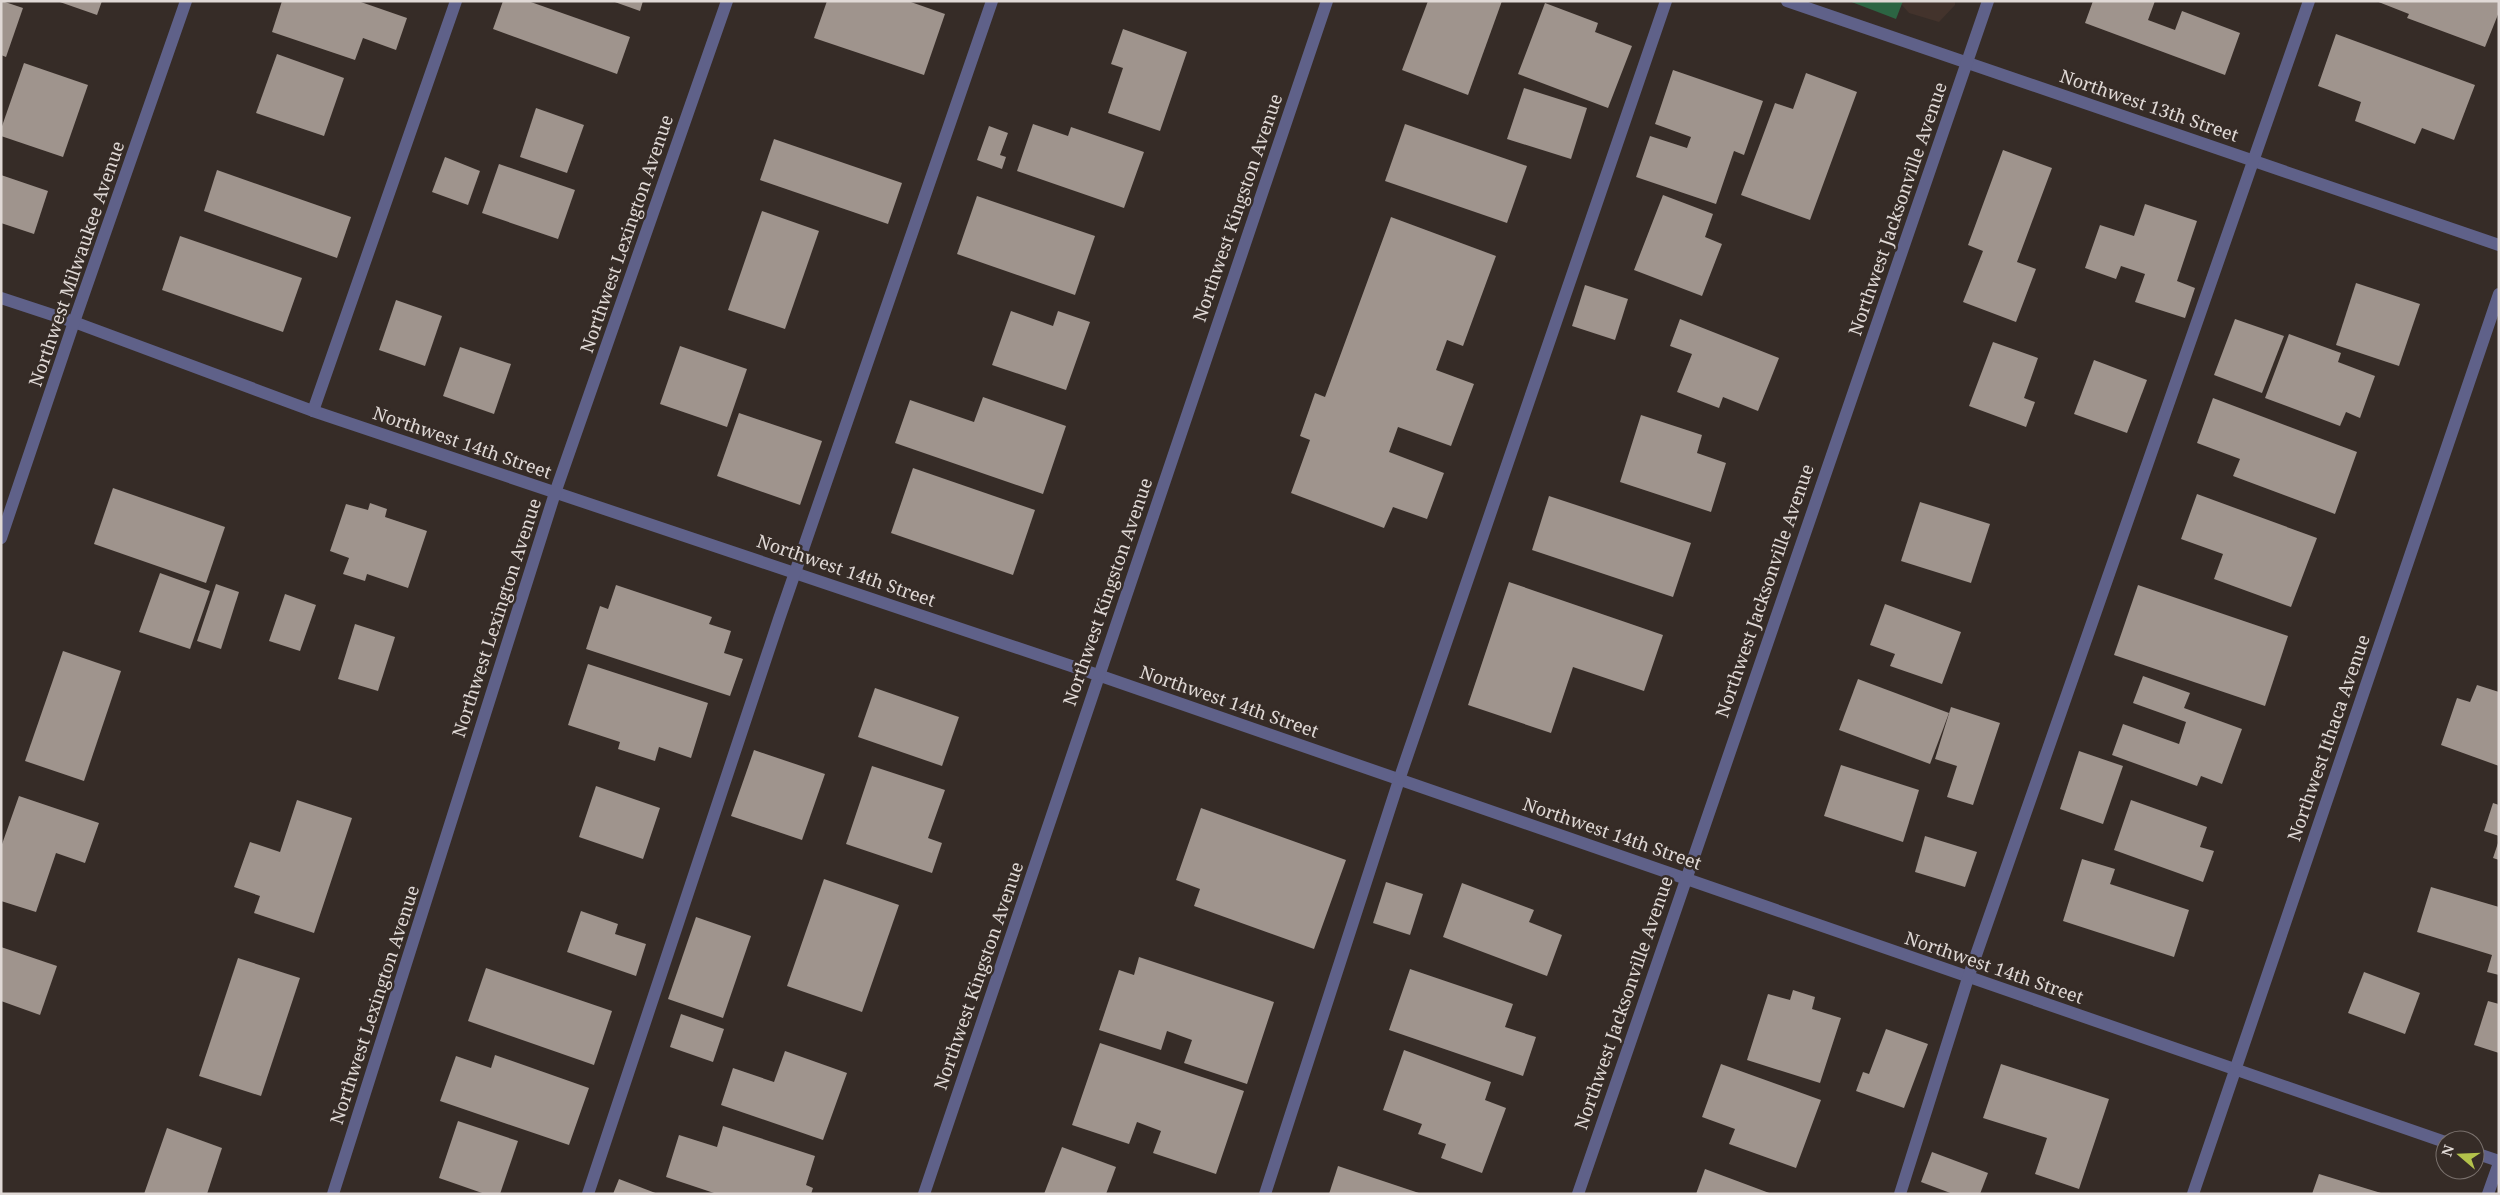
<svg xmlns="http://www.w3.org/2000/svg" width="2500" height="1195" font-family="'Noto Serif',serif">
	<rect width="100%" height="100%" fill="#362c27"/>
	<!-- built -->
	<path fill="#43332c" d="M 1892,1 L 1955,1 L 1955,5 L 1939,22 L 1909,13 L 1902,5 Z"/>
	<!-- green -->
	<path fill="#2c6543" d="M 1849,1 L 1903,1 L 1896,19 Z"/>
	<!-- building -->
	<g fill="#9f948d">
		<path d="M 2,1 L 23,8 L 6,57 L 1,55 Z"/>
		<path d="M 57,1 L 102,1 L 97,15 Z"/>
		<path d="M 282,1 L 358,1 L 407,18 L 396,50 L 363,38 L 355,60 L 272,32 Z"/>
		<path d="M 503,1 L 528,1 L 630,37 L 617,74 L 493,29 Z"/>
		<path d="M 612,1 L 643,1 L 640,11 Z"/>
		<path d="M 827,1 L 908,1 L 945,14 L 924,75 L 814,38 Z"/>
		<path d="M 1428,1 L 1502,1 L 1468,95 L 1402,70 Z"/>
		<path d="M 2093,1 L 2155,1 L 2148,20 L 2175,30 L 2182,11 L 2240,33 L 2225,75 L 2085,23 Z"/>
		<path d="M 2376,1 L 2499,1 L 2499,12 L 2485,47 L 2407,18 L 2409,14 Z"/>
		<path d="M 1545,3 L 1598,23 L 1595,32 L 1632,46 L 1608,108 L 1518,74 Z"/>
		<path d="M 1123,29 L 1187,52 L 1160,131 L 1108,113 L 1123,68 L 1111,64 Z"/>
		<path d="M 2336,34 L 2475,85 L 2454,140 L 2422,128 L 2415,144 L 2355,121 L 2361,102 L 2318,86 Z"/>
		<path d="M 277,54 L 344,78 L 324,136 L 256,113 Z"/>
		<path d="M 24,63 L 88,85 L 63,157 L 1,136 L 1,129 Z"/>
		<path d="M 1673,70 L 1763,101 L 1744,155 L 1734,151 L 1716,204 L 1636,177 L 1650,136 L 1687,148 L 1691,137 L 1655,124 Z"/>
		<path d="M 1806,73 L 1857,92 L 1810,220 L 1741,195 L 1775,103 L 1793,109 Z"/>
		<path d="M 1524,88 L 1587,108 L 1571,159 L 1507,139 Z"/>
		<path d="M 536,108 L 584,125 L 567,173 L 520,157 Z"/>
		<path d="M 1033,124 L 1068,136 L 1071,127 L 1144,152 L 1124,208 L 1017,171 Z"/>
		<path d="M 1405,124 L 1527,166 L 1507,223 L 1385,181 Z"/>
		<path d="M 989,126 L 1008,133 L 1000,155 L 1006,157 L 1002,169 L 977,160 Z"/>
		<path d="M 774,139 L 902,183 L 888,224 L 760,180 Z"/>
		<path d="M 2003,150 L 2052,168 L 2017,262 L 2036,269 L 2016,322 L 1963,302 L 1983,251 L 1968,245 Z"/>
		<path d="M 445,157 L 480,171 L 468,205 L 432,192 Z"/>
		<path d="M 499,164 L 575,190 L 558,239 L 482,213 Z"/>
		<path d="M 217,170 L 351,217 L 337,258 L 204,211 Z"/>
		<path d="M 1,175 L 48,191 L 34,234 L 1,223 Z"/>
		<path d="M 1663,195 L 1713,214 L 1705,237 L 1722,244 L 1702,296 L 1634,270 Z"/>
		<path d="M 977,196 L 1095,236 L 1075,295 L 957,254 Z"/>
		<path d="M 2145,204 L 2197,221 L 2177,281 L 2195,288 L 2185,318 L 2135,302 L 2145,274 L 2121,266 L 2116,279 L 2085,268 L 2100,225 L 2134,236 Z"/>
		<path d="M 762,211 L 819,231 L 785,329 L 728,310 Z"/>
		<path d="M 1391,217 L 1496,256 L 1463,346 L 1447,340 L 1436,370 L 1474,384 L 1451,446 L 1398,427 L 1389,452 L 1444,473 L 1427,519 L 1393,507 L 1384,528 L 1291,493 L 1310,440 L 1300,436 L 1315,393 L 1325,397 Z"/>
		<path d="M 180,236 L 302,278 L 283,332 L 162,290 Z"/>
		<path d="M 2356,283 L 2420,304 L 2399,366 L 2336,345 Z"/>
		<path d="M 1585,285 L 1628,299 L 1615,340 L 1572,326 Z"/>
		<path d="M 396,300 L 442,316 L 425,366 L 379,350 Z"/>
		<path d="M 1011,311 L 1053,326 L 1058,311 L 1090,322 L 1066,390 L 992,365 Z"/>
		<path d="M 1680,319 L 1779,358 L 1758,411 L 1723,397 L 1719,408 L 1677,392 L 1692,354 L 1670,346 Z"/>
		<path d="M 2235,319 L 2284,336 L 2262,393 L 2214,375 Z"/>
		<path d="M 2289,334 L 2341,353 L 2338,362 L 2375,376 L 2360,418 L 2346,412 L 2340,426 L 2265,398 Z"/>
		<path d="M 1993,342 L 2038,358 L 2024,398 L 2035,402 L 2026,427 L 1969,406 Z"/>
		<path d="M 680,346 L 747,369 L 727,427 L 660,404 Z"/>
		<path d="M 460,347 L 511,364 L 494,414 L 443,396 Z"/>
		<path d="M 2094,360 L 2147,380 L 2127,433 L 2074,414 Z"/>
		<path d="M 983,397 L 1066,426 L 1043,494 L 895,443 L 910,400 L 974,422 Z"/>
		<path d="M 2213,398 L 2357,452 L 2335,514 L 2233,476 L 2240,459 L 2197,443 Z"/>
		<path d="M 739,413 L 822,441 L 800,505 L 717,476 Z"/>
		<path d="M 1641,415 L 1702,435 L 1697,453 L 1726,463 L 1711,512 L 1620,482 Z"/>
		<path d="M 913,468 L 1035,510 L 1013,575 L 891,533 Z"/>
		<path d="M 113,488 L 225,527 L 206,583 L 94,544 Z"/>
		<path d="M 2197,494 L 2317,538 L 2291,607 L 2214,579 L 2223,554 L 2181,539 Z"/>
		<path d="M 1549,496 L 1691,543 L 1673,597 L 1532,550 Z"/>
		<path d="M 1920,502 L 1990,524 L 1971,583 L 1901,561 Z"/>
		<path d="M 370,503 L 387,509 L 385,517 L 427,531 L 408,588 L 367,574 L 365,581 L 343,574 L 349,558 L 330,551 L 346,504 L 368,510 Z"/>
		<path d="M 160,573 L 210,591 L 190,649 L 139,632 Z"/>
		<path d="M 1509,582 L 1663,635 L 1644,691 L 1573,667 L 1551,733 L 1468,705 Z"/>
		<path d="M 216,584 L 239,592 L 221,649 L 197,641 Z"/>
		<path d="M 616,585 L 712,617 L 709,624 L 731,631 L 724,653 L 743,659 L 730,696 L 586,649 L 600,606 L 608,609 Z"/>
		<path d="M 2138,585 L 2288,636 L 2265,706 L 2114,655 Z"/>
		<path d="M 285,594 L 316,605 L 300,651 L 269,641 Z"/>
		<path d="M 1885,604 L 1961,632 L 1942,684 L 1890,666 L 1895,654 L 1870,645 Z"/>
		<path d="M 355,624 L 395,637 L 378,691 L 338,679 Z"/>
		<path d="M 63,651 L 121,671 L 84,781 L 25,761 Z"/>
		<path d="M 588,664 L 708,703 L 691,758 L 659,747 L 655,761 L 618,749 L 620,742 L 568,725 Z"/>
		<path d="M 2143,676 L 2190,693 L 2184,708 L 2242,729 L 2222,784 L 2201,776 L 2197,786 L 2112,755 L 2123,724 L 2179,744 L 2186,722 L 2133,703 Z"/>
		<path d="M 1858,679 L 1949,713 L 1930,764 L 1839,730 Z"/>
		<path d="M 2477,685 L 2499,692 L 2499,766 L 2441,745 L 2457,698 L 2470,702 Z"/>
		<path d="M 875,688 L 959,717 L 942,766 L 858,737 Z"/>
		<path d="M 1951,707 L 2000,723 L 1973,805 L 1947,797 L 1957,766 L 1935,759 Z"/>
		<path d="M 754,750 L 825,774 L 802,840 L 731,816 Z"/>
		<path d="M 2079,751 L 2123,766 L 2103,824 L 2060,809 Z"/>
		<path d="M 1841,765 L 1919,790 L 1903,842 L 1824,816 Z"/>
		<path d="M 872,766 L 945,790 L 928,838 L 942,843 L 932,873 L 846,844 Z"/>
		<path d="M 596,786 L 660,808 L 643,859 L 579,837 Z"/>
		<path d="M 19,796 L 99,823 L 85,863 L 56,853 L 36,912 L 1,901 L 1,847 Z"/>
		<path d="M 297,800 L 352,818 L 314,933 L 254,913 L 260,896 L 234,887 L 250,842 L 280,852 Z"/>
		<path d="M 2131,800 L 2207,827 L 2200,847 L 2214,851 L 2203,882 L 2114,850 Z"/>
		<path d="M 2493,803 L 2499,805 L 2499,836 L 2484,831 Z"/>
		<path d="M 1201,808 L 1346,860 L 1314,949 L 1194,906 L 1200,889 L 1176,880 Z"/>
		<path d="M 1925,836 L 1977,852 L 1965,887 L 1915,872 Z"/>
		<path d="M 2499,840 L 2499,860 L 2493,858 Z"/>
		<path d="M 2082,859 L 2115,869 L 2110,884 L 2189,910 L 2174,957 L 2063,921 Z"/>
		<path d="M 824,879 L 899,905 L 862,1012 L 787,986 Z"/>
		<path d="M 1386,882 L 1423,894 L 1410,935 L 1373,923 Z"/>
		<path d="M 1462,883 L 1534,910 L 1529,922 L 1562,935 L 1547,976 L 1443,937 Z"/>
		<path d="M 2431,887 L 2499,907 L 2499,975 L 2487,972 L 2492,955 L 2417,932 Z"/>
		<path d="M 581,911 L 618,924 L 615,934 L 646,944 L 636,976 L 567,952 Z"/>
		<path d="M 696,917 L 751,936 L 723,1018 L 668,999 Z"/>
		<path d="M 1,947 L 57,966 L 40,1015 L 1,1001 Z"/>
		<path d="M 1139,957 L 1274,1002 L 1247,1084 L 1184,1063 L 1192,1040 L 1167,1031 L 1161,1050 L 1099,1030 L 1119,970 L 1134,975 Z"/>
		<path d="M 238,958 L 300,978 L 261,1096 L 199,1076 Z"/>
		<path d="M 486,968 L 612,1011 L 594,1065 L 468,1021 Z"/>
		<path d="M 1410,969 L 1513,1004 L 1505,1027 L 1536,1037 L 1523,1076 L 1389,1030 Z"/>
		<path d="M 2364,972 L 2420,993 L 2405,1034 L 2348,1013 Z"/>
		<path d="M 1793,990 L 1815,997 L 1812,1009 L 1841,1018 L 1820,1083 L 1747,1060 L 1768,994 L 1790,1000 Z"/>
		<path d="M 2488,1001 L 2499,1004 L 2499,1053 L 2474,1045 Z"/>
		<path d="M 681,1014 L 724,1029 L 713,1062 L 670,1047 Z"/>
		<path d="M 1886,1029 L 1928,1044 L 1904,1108 L 1856,1091 L 1863,1072 L 1869,1074 Z"/>
		<path d="M 1100,1043 L 1244,1091 L 1216,1174 L 1153,1153 L 1161,1131 L 1137,1122 L 1129,1144 L 1072,1125 Z"/>
		<path d="M 1404,1050 L 1491,1082 L 1485,1100 L 1506,1108 L 1482,1173 L 1441,1158 L 1446,1144 L 1418,1134 L 1422,1124 L 1383,1110 Z"/>
		<path d="M 785,1051 L 847,1073 L 823,1140 L 721,1105 L 733,1068 L 774,1082 Z"/>
		<path d="M 495,1055 L 589,1088 L 569,1145 L 440,1101 L 456,1056 L 491,1068 Z"/>
		<path d="M 1721,1064 L 1821,1100 L 1796,1168 L 1729,1144 L 1735,1129 L 1702,1117 Z"/>
		<path d="M 2001,1064 L 2109,1099 L 2079,1189 L 2035,1174 L 2047,1138 L 1983,1118 Z"/>
		<path d="M 458,1121 L 518,1141 L 500,1194 L 485,1194 L 439,1178 Z"/>
		<path d="M 723,1126 L 815,1156 L 806,1185 L 813,1188 L 811,1194 L 717,1194 L 666,1177 L 679,1135 L 717,1147 Z"/>
		<path d="M 167,1128 L 222,1148 L 207,1194 L 144,1194 Z"/>
		<path d="M 1062,1147 L 1116,1167 L 1106,1194 L 1044,1194 Z"/>
		<path d="M 1932,1152 L 1988,1173 L 1980,1194 L 1953,1194 L 1921,1182 Z"/>
		<path d="M 1338,1166 L 1419,1193 L 1419,1194 L 1329,1194 Z"/>
		<path d="M 1705,1169 L 1772,1194 L 1696,1194 Z"/>
		<path d="M 2319,1174 L 2381,1193 L 2381,1194 L 2312,1194 Z"/>
		<path d="M 619,1179 L 658,1194 L 613,1194 Z"/>
	</g>
	<g fill="none" stroke-linecap="round" stroke-linejoin="round">
		<!-- minor -->
		<g stroke="#5f6189" stroke-width="12">
			<path d="M 1787,1 L 2499,245"/>
			<path d="M 1,298 L 74,322 L 313,411 L 1098,675 L 2445,1142"/>
			<path d="M 313,411 L 456,1"/>
			<path d="M 1,538 L 74,322 L 186,1"/>
			<path d="M 2475,1153 L 2499,1161"/>
			<path d="M 333,1194 L 555,493 L 727,1"/>
			<path d="M 588,1194 L 779,619 L 992,1"/>
			<path d="M 924,1194 L 1327,1"/>
			<path d="M 1265,1194 L 1399,780 L 1666,1"/>
			<path d="M 1578,1194 L 1988,1"/>
			<path d="M 1900,1194 L 1968,978 L 2309,1"/>
			<path d="M 2193,1194 L 2499,294"/>
			<path d="M 2488,1194 L 2499,1163"/>
		</g>
	</g>
	<g text-anchor="middle" stroke-width="5" stroke-linejoin="round" paint-order="stroke">
		<!-- street labels -->
		<g font-size="18" fill="#e0d9d6" stroke="#362c27">
			<text transform="translate(2149 106) rotate(19)" y="6">Northwest 13th Street</text>
			<text transform="translate(1238 208) rotate(-71)" y="6">Northwest Kingston Avenue</text>
			<text transform="translate(1898 209) rotate(-71)" y="6">Northwest Jacksonville Avenue</text>
			<text transform="translate(627 234) rotate(-71)" y="6">Northwest Lexington Avenue</text>
			<text transform="translate(77 264) rotate(-71)" y="6">Northwest Milwaukee Avenue</text>
			<text transform="translate(462 443) rotate(19)" y="6">Northwest 14th Street</text>
			<text transform="translate(846 571) rotate(19)" y="6">Northwest 14th Street</text>
			<text transform="translate(1765 591) rotate(-71)" y="6">Northwest Jacksonville Avenue</text>
			<text transform="translate(1108 592) rotate(-71)" y="6">Northwest Kingston Avenue</text>
			<text transform="translate(497 618) rotate(-72)" y="6">Northwest Lexington Avenue</text>
			<text transform="translate(1229 702) rotate(19)" y="6">Northwest 14th Street</text>
			<text transform="translate(2329 738) rotate(-71)" y="6">Northwest Ithaca Avenue</text>
			<text transform="translate(1612 834) rotate(19)" y="6">Northwest 14th Street</text>
			<text transform="translate(1994 968) rotate(19)" y="6">Northwest 14th Street</text>
			<text transform="translate(979 976) rotate(-71)" y="6">Northwest Kingston Avenue</text>
			<text transform="translate(1624 1003) rotate(-71)" y="6">Northwest Jacksonville Avenue</text>
			<text transform="translate(375 1005) rotate(-72)" y="6">Northwest Lexington Avenue</text>
		</g>
	</g>
	<!-- border -->
	<rect width="2500" height="1195" fill="none" stroke="#e0d9d6" stroke-width="5"/>
	<!-- north arrow -->
	<g transform="translate(2460 1155) rotate(289)"><circle r="24" fill="#362c27" stroke="#7a716d"/>
	<path d="M0-4L9 19L0 12L-9 19Z" fill="#b3c24b"/>
	<text y="-8" font-size="14" font-weight="bold" text-anchor="middle" fill="#e0d9d6">N</text>
	</g>
</svg>
